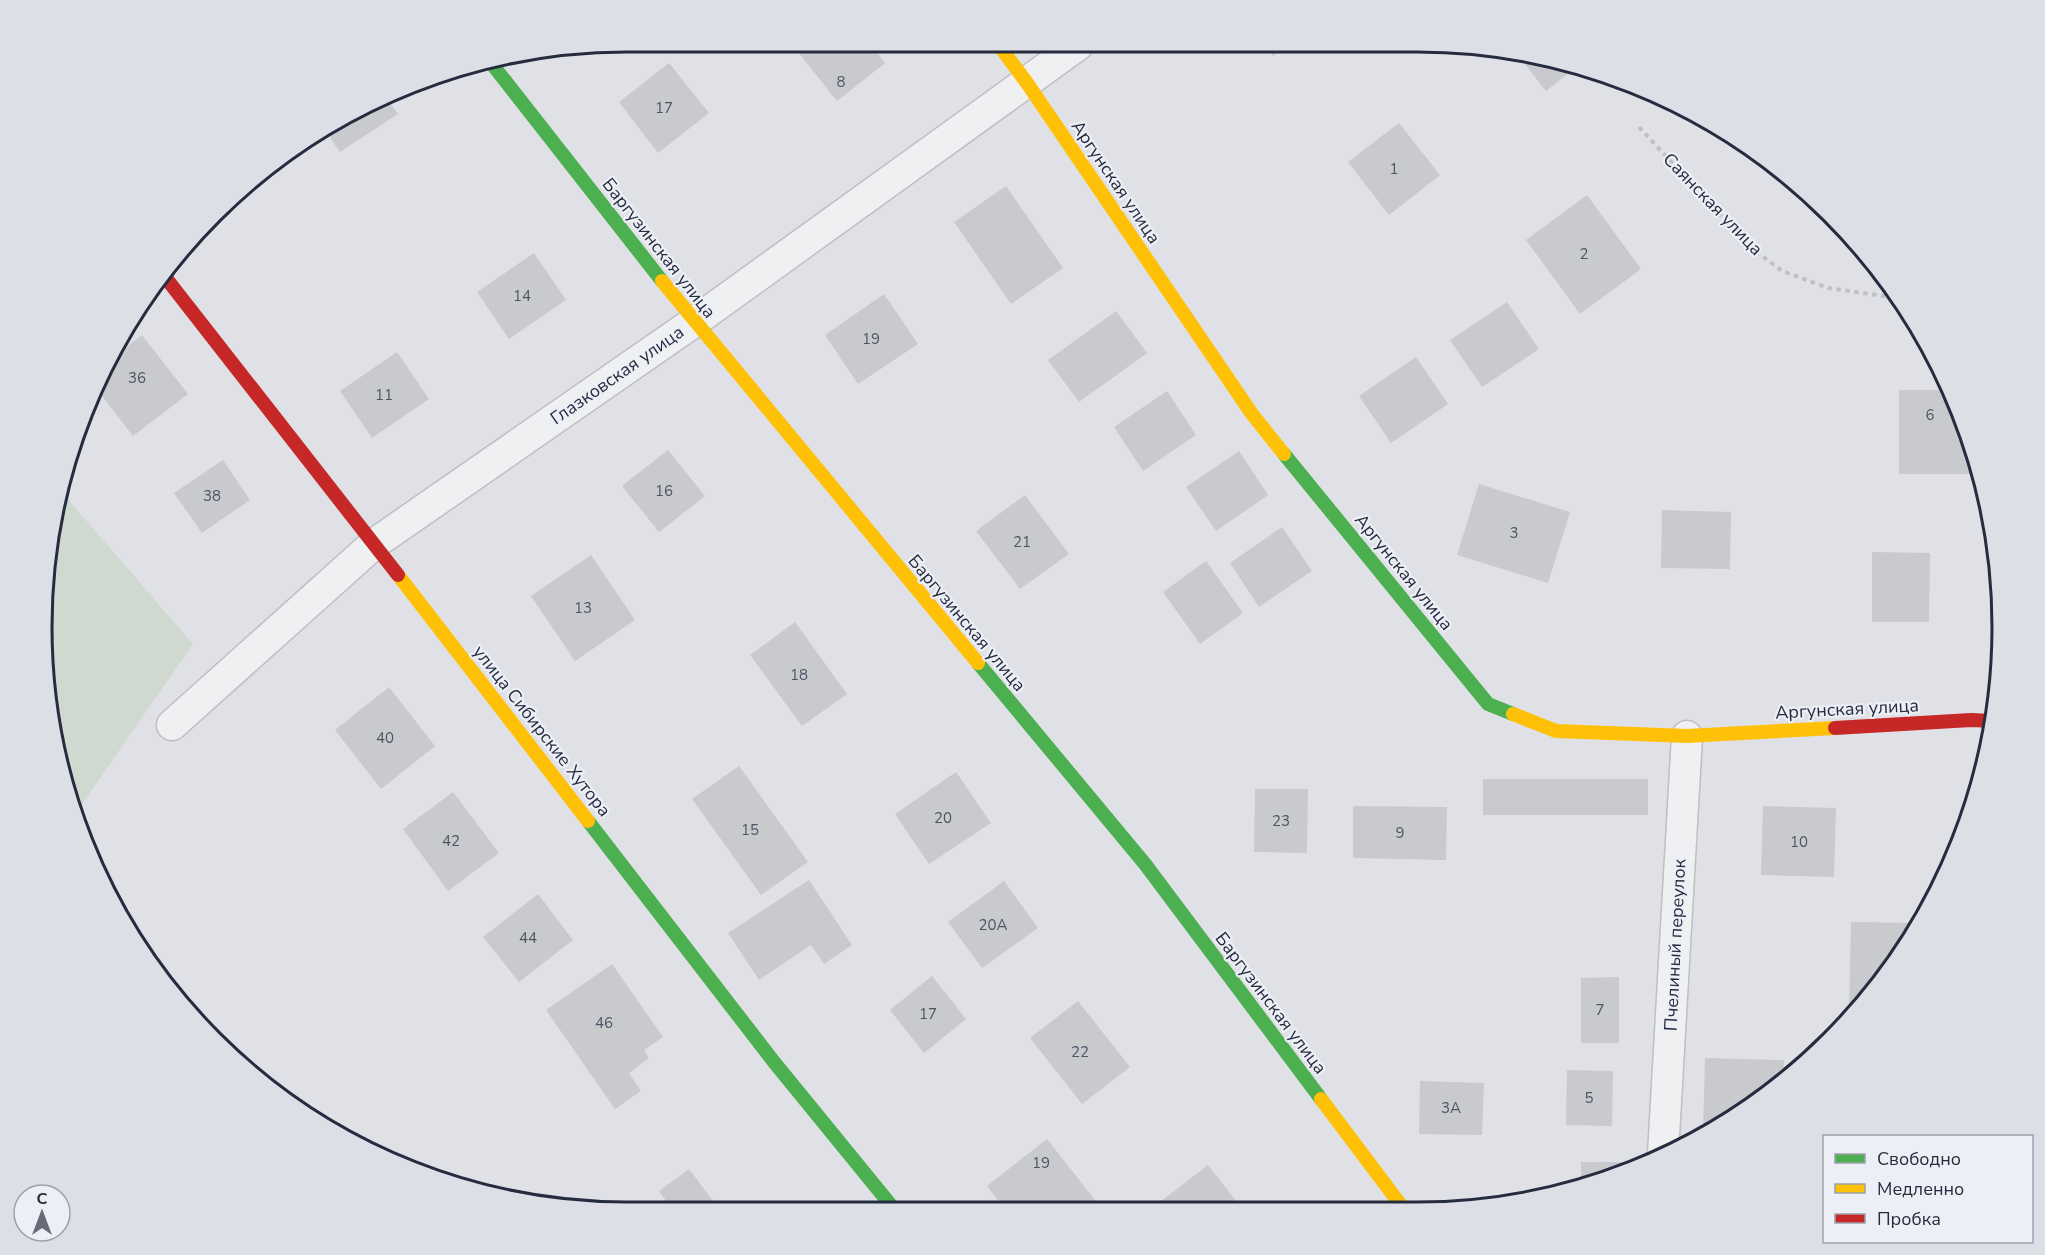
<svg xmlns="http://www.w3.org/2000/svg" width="2045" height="1255" font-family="'Nunito Sans',sans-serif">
	<rect width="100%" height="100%" fill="#e0e1e6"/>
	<!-- green -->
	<path fill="#cfd9d0" d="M 64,495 L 193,644 L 73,817 L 47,704 L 42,627 Z"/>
	<!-- building -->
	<g fill="#c8cace">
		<path d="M 810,43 L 869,43 L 885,63 L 837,101 L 798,52 Z"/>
		<path d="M 1265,46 L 1286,46 L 1273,56 Z"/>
		<path d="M 1516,53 L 1527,56 L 1574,69 L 1546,91 Z"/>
		<path d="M 669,63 L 709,113 L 658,153 L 619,102 Z"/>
		<path d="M 385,96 L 398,114 L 340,152 L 325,130 L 368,103 Z"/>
		<path d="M 1399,123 L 1440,175 L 1389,215 L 1348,162 Z"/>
		<path d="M 1006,186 L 1063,268 L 1011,304 L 954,222 Z"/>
		<path d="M 1587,195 L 1641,269 L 1580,314 L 1526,240 Z"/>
		<path d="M 534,253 L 566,300 L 509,339 L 477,292 Z"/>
		<path d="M 884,294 L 918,344 L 858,384 L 825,335 Z"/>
		<path d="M 1507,302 L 1539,349 L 1482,387 L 1450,340 Z"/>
		<path d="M 1116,311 L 1147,353 L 1079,402 L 1048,360 Z"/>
		<path d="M 142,335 L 188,394 L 133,436 L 95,387 L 106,363 Z"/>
		<path d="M 397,352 L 429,399 L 372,438 L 340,391 Z"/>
		<path d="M 1416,357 L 1448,404 L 1391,443 L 1359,396 Z"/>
		<path d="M 1899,390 L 1950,390 L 1972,439 L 1977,463 L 1977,474 L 1899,474 Z"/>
		<path d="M 1167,391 L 1196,435 L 1143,471 L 1114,427 Z"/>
		<path d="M 668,450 L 705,496 L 659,532 L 622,486 Z"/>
		<path d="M 1239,451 L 1268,495 L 1216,531 L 1186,487 Z"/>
		<path d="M 223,460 L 250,500 L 202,533 L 174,493 Z"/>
		<path d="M 1479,484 L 1570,512 L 1548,583 L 1457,555 Z"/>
		<path d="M 1025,495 L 1069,554 L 1020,589 L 976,531 Z"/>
		<path d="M 1662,510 L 1731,512 L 1730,569 L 1661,568 Z"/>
		<path d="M 1282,527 L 1312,571 L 1259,607 L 1230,563 Z"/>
		<path d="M 1872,552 L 1930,553 L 1929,622 L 1872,622 Z"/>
		<path d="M 591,555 L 635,620 L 575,661 L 531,596 Z"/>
		<path d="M 1206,561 L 1243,613 L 1200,644 L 1163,592 Z"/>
		<path d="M 795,622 L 847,694 L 802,726 L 750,655 Z"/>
		<path d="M 389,687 L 435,746 L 381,789 L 335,730 Z"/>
		<path d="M 739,766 L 808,862 L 761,895 L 692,799 Z"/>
		<path d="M 956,772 L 991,823 L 929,864 L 895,814 Z"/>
		<rect x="1483" y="779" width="165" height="36"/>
		<path d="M 1255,789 L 1308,789 L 1307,853 L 1254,852 Z"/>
		<path d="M 453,792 L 499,853 L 448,891 L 403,829 Z"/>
		<path d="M 1353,806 L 1447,807 L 1446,860 L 1353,858 Z"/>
		<path d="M 1763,806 L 1836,808 L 1834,877 L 1761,875 Z"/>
		<path d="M 809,880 L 852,945 L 824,964 L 811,945 L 759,980 L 728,933 Z"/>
		<path d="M 1004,881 L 1038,928 L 982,968 L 948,922 Z"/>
		<path d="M 538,894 L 573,940 L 519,982 L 483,937 Z"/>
		<path d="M 1851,922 L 1920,923 L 1882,984 L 1856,1012 L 1849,1012 Z"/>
		<path d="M 612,964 L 663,1037 L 644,1050 L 649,1058 L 629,1073 L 641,1091 L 615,1109 L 546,1010 Z"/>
		<path d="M 932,976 L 966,1019 L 924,1053 L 890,1010 Z"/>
		<path d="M 1619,977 L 1619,1043 L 1581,1043 L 1581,978 Z"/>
		<path d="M 1078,1001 L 1130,1067 L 1082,1104 L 1030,1038 Z"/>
		<path d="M 1705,1058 L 1784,1060 L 1783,1082 L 1712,1133 L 1703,1133 Z"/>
		<path d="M 1567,1070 L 1613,1071 L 1612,1126 L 1566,1125 Z"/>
		<path d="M 1420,1081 L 1484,1083 L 1482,1135 L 1419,1134 Z"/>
		<path d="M 1047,1139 L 1095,1200 L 1082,1210 L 1005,1210 L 987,1186 Z"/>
		<path d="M 1581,1162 L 1625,1162 L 1625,1170 L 1581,1188 Z"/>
		<path d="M 1208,1165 L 1244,1211 L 1161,1211 L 1156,1205 Z"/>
		<path d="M 689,1169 L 719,1209 L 672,1209 L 659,1191 Z"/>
	</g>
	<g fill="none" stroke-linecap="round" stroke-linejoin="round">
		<!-- street casing -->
		<g stroke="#bebfc4" stroke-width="33">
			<g id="street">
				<path d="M 172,725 L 374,544 L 694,322 L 1078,45"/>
				<path d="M 1663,1154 L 1687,736"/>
			</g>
		</g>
		<!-- path -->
		<path stroke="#bfc0c5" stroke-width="4" stroke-dasharray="4.5 4.5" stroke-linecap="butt" d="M 1639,127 L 1749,246 L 1782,271 L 1828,288 L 1898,298"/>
		<!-- street -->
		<use href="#street" stroke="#eff0f2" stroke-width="30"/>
		<!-- fast -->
		<g stroke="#4caf50" stroke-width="14">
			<path d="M 492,64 L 662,281"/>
			<path d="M 1284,454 L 1488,704 L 1513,714"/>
			<path d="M 978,663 L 1145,864 L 1321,1099"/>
			<path d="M 588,821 L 774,1062 L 894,1209"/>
		</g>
		<!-- slow -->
		<g stroke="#ffc107" stroke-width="14">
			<path d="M 998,44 L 1027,83 L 1252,414 L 1284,454"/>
			<path d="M 662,281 L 978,663"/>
			<path d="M 398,575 L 588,821"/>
			<path d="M 1513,714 L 1556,731 L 1687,736 L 1835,728"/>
			<path d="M 1321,1099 L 1406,1212"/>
		</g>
		<!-- jam -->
		<g stroke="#c62828" stroke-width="14">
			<path d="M 162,273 L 398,575"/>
			<path d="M 1835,728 L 1971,720 L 1993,721"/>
		</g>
	</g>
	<g text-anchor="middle" stroke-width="4.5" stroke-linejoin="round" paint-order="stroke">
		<!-- number labels -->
		<g font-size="15" fill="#4f5464">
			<text x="841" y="87">8</text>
			<text x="664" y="113">17</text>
			<text x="1394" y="174">1</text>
			<text x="1584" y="259">2</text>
			<text x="522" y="301">14</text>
			<text x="871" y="344">19</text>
			<text x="137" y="383">36</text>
			<text x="384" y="400">11</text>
			<text x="1930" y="420">6</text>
			<text x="664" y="496">16</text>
			<text x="212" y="501">38</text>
			<text x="1514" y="538">3</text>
			<text x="1022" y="547">21</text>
			<text x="583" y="613">13</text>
			<text x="799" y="680">18</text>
			<text x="385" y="743">40</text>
			<text x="943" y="823">20</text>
			<text x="1281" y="826">23</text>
			<text x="750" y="835">15</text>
			<text x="1400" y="838">9</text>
			<text x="451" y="846">42</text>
			<text x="1799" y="847">10</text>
			<text x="993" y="930">20А</text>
			<text x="528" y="943">44</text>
			<text x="1600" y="1015">7</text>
			<text x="928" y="1019">17</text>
			<text x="604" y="1028">46</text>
			<text x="1080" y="1057">22</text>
			<text x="1589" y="1103">5</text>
			<text x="1451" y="1113">3А</text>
			<text x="1041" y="1168">19</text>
		</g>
		<!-- street labels -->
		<g font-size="18" fill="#262c3f" stroke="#edeff6">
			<text transform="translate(1116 182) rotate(56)" y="6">Аргунская улица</text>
			<text transform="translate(1713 204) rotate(46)" y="6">Саянская улица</text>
			<text transform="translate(659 248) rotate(52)" y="6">Баргузинская улица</text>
			<text transform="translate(617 375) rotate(-35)" y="6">Глазковская улица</text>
			<text transform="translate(1404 572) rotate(51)" y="6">Аргунская улица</text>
			<text transform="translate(967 623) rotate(50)" y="6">Баргузинская улица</text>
			<text transform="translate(1847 709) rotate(-3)" y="6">Аргунская улица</text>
			<text transform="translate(542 731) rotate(52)" y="6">улица Сибирские Хутора</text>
			<text transform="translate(1675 945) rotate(-87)" y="6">Пчелиный переулок</text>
			<text transform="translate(1271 1003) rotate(53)" y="6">Баргузинская улица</text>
		</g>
	</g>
	<!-- crop -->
	<path d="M0 0H2045V1255H0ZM627 52H1417A575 575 0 0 1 1992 627V627A575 575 0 0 1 1417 1202H627A575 575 0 0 1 52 627V627A575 575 0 0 1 627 52Z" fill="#dddfe7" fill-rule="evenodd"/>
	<path fill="none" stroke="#262c3f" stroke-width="3" d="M627 52H1417A575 575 0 0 1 1992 627V627A575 575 0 0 1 1417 1202H627A575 575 0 0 1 52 627V627A575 575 0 0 1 627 52Z"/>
	<!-- legend -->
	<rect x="1823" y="1135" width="210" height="108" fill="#edeff6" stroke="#9da1ad" stroke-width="1.5"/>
	<rect x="1835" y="1154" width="30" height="9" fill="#4caf50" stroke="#9da1ad" stroke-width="1.5"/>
	<text x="1877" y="1165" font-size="18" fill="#262c3f">Свободно</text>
	<rect x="1835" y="1184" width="30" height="9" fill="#ffc107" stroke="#9da1ad" stroke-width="1.5"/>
	<text x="1877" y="1195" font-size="18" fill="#262c3f">Медленно</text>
	<rect x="1835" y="1214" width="30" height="9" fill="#c62828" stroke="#9da1ad" stroke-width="1.5"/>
	<text x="1877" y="1225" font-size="18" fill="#262c3f">Пробка</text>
	<!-- north arrow -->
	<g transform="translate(42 1213)"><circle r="28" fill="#edeff6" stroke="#9da1ad" stroke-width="1.5"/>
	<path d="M0-4.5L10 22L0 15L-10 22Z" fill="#676b79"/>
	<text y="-9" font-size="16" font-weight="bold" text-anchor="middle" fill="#262c3f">С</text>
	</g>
</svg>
